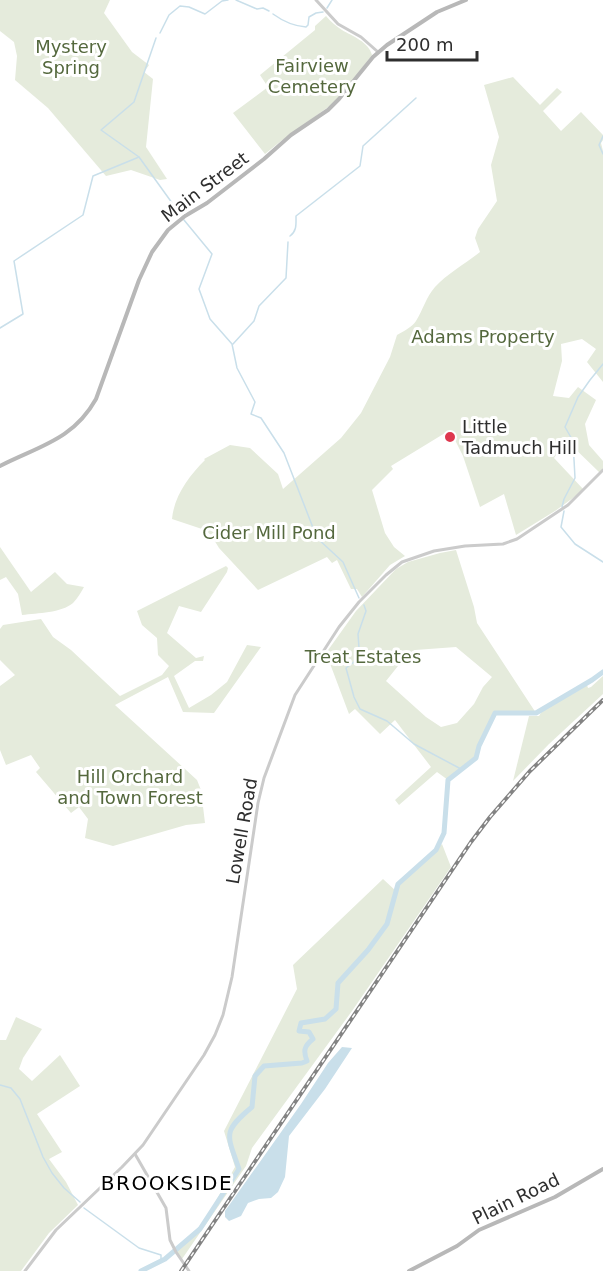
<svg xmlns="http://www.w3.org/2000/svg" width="603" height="1271" font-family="'DejaVu Sans',sans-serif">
	<rect width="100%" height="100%" fill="#fff"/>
	<!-- green -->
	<g fill="#e5ebdc" fill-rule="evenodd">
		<path d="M 0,0 L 110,0 L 104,13 L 132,52 L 149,65 L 144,72 L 153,79 L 146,147 L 167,179 L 160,180 L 131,170 L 106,176 L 48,108 L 15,80 L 17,56 L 14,42 L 0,31 Z"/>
		<path d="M 326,16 C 331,22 336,26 342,30 C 352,36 369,42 372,55 L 342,94 L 331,105 L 281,141 L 265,154 L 233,113 L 268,87 L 260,75 L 315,30 L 315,26 Z"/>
		<path d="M 513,77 L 540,105 L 557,88 L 562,92 L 543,111 L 561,131 L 581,112 L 603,135 L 603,140 L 601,143 L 603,151 L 603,382 L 587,362 L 596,349 L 582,339 L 561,344 L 562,361 L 553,396 L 569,398 L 578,387 L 596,400 L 585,424 L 589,445 L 603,461 L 603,470 L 600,473 L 567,441 L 554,458 L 584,490 L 555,511 L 516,535 L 504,494 L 480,507 L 463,456 L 450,430 L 391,466 L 393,469 L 372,490 L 385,533 L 394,547 L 405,556 L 390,565 L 362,597 L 357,589 L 351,589 L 337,560 L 332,563 L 327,557 L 258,590 L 219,548 L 211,535 L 205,530 L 172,519 C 174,496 189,476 205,460 L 204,459 L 230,445 L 250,448 L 278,474 L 283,489 L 341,438 L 361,413 L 390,357 L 397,335 C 404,331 412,327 416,321 C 423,310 426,297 435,287 C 448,273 465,264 480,252 L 475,238 L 478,229 L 497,201 L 491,165 L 499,137 L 484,85 Z"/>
		<path d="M 0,547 L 31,592 L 55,572 L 67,584 L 84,587 C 81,592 78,598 73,603 C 61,613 38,613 22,615 L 18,594 L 6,577 L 0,580 Z"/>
		<path d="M 456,550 L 474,607 L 477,623 L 536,713 L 495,713 L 479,746 L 476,758 L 448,780 L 437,772 L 399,805 L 395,800 L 431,767 L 395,720 L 380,734 L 355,709 L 349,714 L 326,653 L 356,611 L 396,569 L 408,562 L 440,553 ZM 456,647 L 492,677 L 483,687 L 474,704 L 457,723 L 441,727 L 426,717 L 386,681 L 402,661 L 415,650 Z"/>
		<path d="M 226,566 L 228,568 L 227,572 L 201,612 L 179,606 L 167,633 L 196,658 L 204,656 L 203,661 L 195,661 L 174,676 L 189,708 L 211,695 L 227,682 L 247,645 L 261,647 L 214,713 L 183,712 L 168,677 L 115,705 L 197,780 L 201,790 L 205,823 L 186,825 L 113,846 L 85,838 L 88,819 L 79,807 L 71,813 L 36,772 L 40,768 L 31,755 L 6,765 L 0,750 L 0,686 L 15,675 L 0,660 L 0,629 L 3,625 L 41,619 L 53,637 L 71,650 L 120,696 L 162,675 L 169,666 L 158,655 L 157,638 L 142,625 L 137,611 Z"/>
		<path d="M 603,676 L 603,694 L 549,744 L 513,781 L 529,716 L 539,716 L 542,711 L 587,685 L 588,688 L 591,687 Z"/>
		<path d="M 442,844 L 451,867 L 352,1011 L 252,1148 L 246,1166 L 182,1259 L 176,1252 L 200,1229 L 235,1167 L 224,1131 L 297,989 L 293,965 L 383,879 L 396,891 L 398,884 Z"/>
		<path d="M 16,1017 L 42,1029 L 23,1058 L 19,1069 L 32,1081 L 60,1055 L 80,1086 L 37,1114 L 62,1152 L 49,1159 L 66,1182 L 78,1205 L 49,1233 L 21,1271 L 0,1271 L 0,1040 L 6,1040 Z"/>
	</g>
	<!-- water -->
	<path fill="#c9dfea" d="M 342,1047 L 352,1048 L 325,1089 L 289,1136 L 285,1177 L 278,1192 L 271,1198 L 259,1199 L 248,1203 L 241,1216 L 229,1221 L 225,1217 L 225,1211 L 301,1104 L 328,1063 Z"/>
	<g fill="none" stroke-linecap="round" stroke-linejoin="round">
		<!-- stream -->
		<g stroke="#c9dfea" stroke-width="1.5">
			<path d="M 236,0 L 257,9 L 263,8 L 269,11"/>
			<path d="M 327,8 L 332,0"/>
			<path d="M 273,14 C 284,22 293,26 306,27 L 308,25 L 309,17 L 316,13 L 323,12"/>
			<path d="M 160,33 L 169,15 L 180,6 L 189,7 L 205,14 L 222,1 L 228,0"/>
			<path d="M 156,38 L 134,102 L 101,130 L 139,157 L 180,214"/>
			<path d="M 603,136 L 599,145 L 603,154"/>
			<path d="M 184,220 L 212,254 L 199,289 L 210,319 L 232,344 L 237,368 L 255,402 L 251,414 L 261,418 L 284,453 L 317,538 L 343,562 L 359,598"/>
			<path d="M 290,236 C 297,231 296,224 296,216 L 360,166 L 363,146 L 416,98"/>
			<path d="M 0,328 L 23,314 L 14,261 L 83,215 L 93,176 L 139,157"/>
			<path d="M 233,344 L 254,321 L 259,306 L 286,278 L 288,242"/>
			<path d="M 562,507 L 564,499 L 575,478 L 573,441 L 565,427 L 578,397 L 590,380 L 603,364"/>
			<path d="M 564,511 L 561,527 L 575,544 L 603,562"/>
			<path d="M 364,605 L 366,611 L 358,634 L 359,648 L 354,662 L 346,668 L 354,697 L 360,709 L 387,721 L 414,744 L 461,769"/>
			<path d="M 0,1085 L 11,1088 L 20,1099 L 43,1157 L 52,1173 L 64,1188 L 80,1202"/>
			<path d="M 84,1208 L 139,1248 L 161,1255 L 161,1261"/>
		</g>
		<!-- river -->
		<path stroke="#c9dfea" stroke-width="5" d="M 141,1271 L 165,1259 L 200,1229 L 239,1169 C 227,1134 222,1132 252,1107 L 255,1076 L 264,1066 L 302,1063 L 307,1061 C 303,1051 304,1046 313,1039 L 309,1032 L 299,1031 L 301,1023 L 325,1019 L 336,1009 L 338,983 L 368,950 L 387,924 L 398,884 L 436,850 L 444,833 L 448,780 L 476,758 L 479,746 L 495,713 L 536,713 L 592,680 L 603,672"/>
		<!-- tertiary -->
		<g stroke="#cbcbcb" stroke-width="3">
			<path d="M 316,0 L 338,24 L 361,37 L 378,52"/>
			<path d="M 135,1154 L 166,1208 L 170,1240 L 176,1252 L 189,1271"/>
			<path d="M 25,1271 L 56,1230 L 122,1167 L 143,1145 L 204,1055 L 215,1035 L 223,1015 L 232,977 L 258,803 L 264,778 L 295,695 L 339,627 L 359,602 L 386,575 L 402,562 L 434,551 L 465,546 L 503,544 L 517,539 L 568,505 L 603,470"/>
		</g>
		<!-- secondary -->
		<g stroke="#b8b8b8" stroke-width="4">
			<path d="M 0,466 C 39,446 73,440 96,399 L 139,280 L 152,252 L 168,230 L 185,216 L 207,203 L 264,159 L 291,135 L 328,110 L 339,99 L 373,57 L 387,45 L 437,12 L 466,0"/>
			<path d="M 409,1271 L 457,1246 L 479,1230 L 555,1197 L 603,1169"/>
		</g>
		<!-- rail casing -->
		<g stroke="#838383" stroke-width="4">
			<path id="rail" d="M 181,1271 L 471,842 L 490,817 L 530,771 L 603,700"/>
		</g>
		<!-- rail -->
		<use href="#rail" stroke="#fff" stroke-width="1.5" stroke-dasharray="4.5" stroke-linecap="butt"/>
	</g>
	<!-- markers -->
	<circle fill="#de374e" stroke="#fff" stroke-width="2" cx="450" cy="437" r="6"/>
	<g text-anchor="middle" stroke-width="6" stroke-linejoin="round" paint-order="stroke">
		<!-- park labels -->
		<g font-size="18" fill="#54683d" stroke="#fff">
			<text x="71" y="53">Mystery<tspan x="71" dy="21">Spring</tspan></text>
			<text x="312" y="72">Fairview<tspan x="312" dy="21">Cemetery</tspan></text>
			<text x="483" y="343">Adams Property</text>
			<text x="269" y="539">Cider Mill Pond</text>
			<text x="363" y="663">Treat Estates</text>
			<text x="130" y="783">Hill Orchard<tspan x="130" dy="21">and Town Forest</tspan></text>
		</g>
		<!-- street labels -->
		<g font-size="18" fill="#2e2e2e" stroke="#fff">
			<text transform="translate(205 187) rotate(-37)" y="6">Main Street</text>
			<text transform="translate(242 831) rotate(-80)" y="6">Lowell Road</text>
			<text transform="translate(516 1199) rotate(-26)" y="6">Plain Road</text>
		</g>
		<!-- poi labels -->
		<g font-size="18" fill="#2e2e2e" stroke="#fff" text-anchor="start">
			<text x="462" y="433">Little<tspan x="462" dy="21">Tadmuch Hill</tspan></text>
		</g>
		<!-- neighbourhood labels -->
		<g font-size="20" letter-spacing="1.5" fill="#000" stroke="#fff">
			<text x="167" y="1190">BROOKSIDE</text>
		</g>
	</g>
	<!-- scale -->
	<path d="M387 51v9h90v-9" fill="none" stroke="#2e2e2e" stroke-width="3"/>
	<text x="396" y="51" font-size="18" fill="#2e2e2e" stroke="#ffffff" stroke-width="4.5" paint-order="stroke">200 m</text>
</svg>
